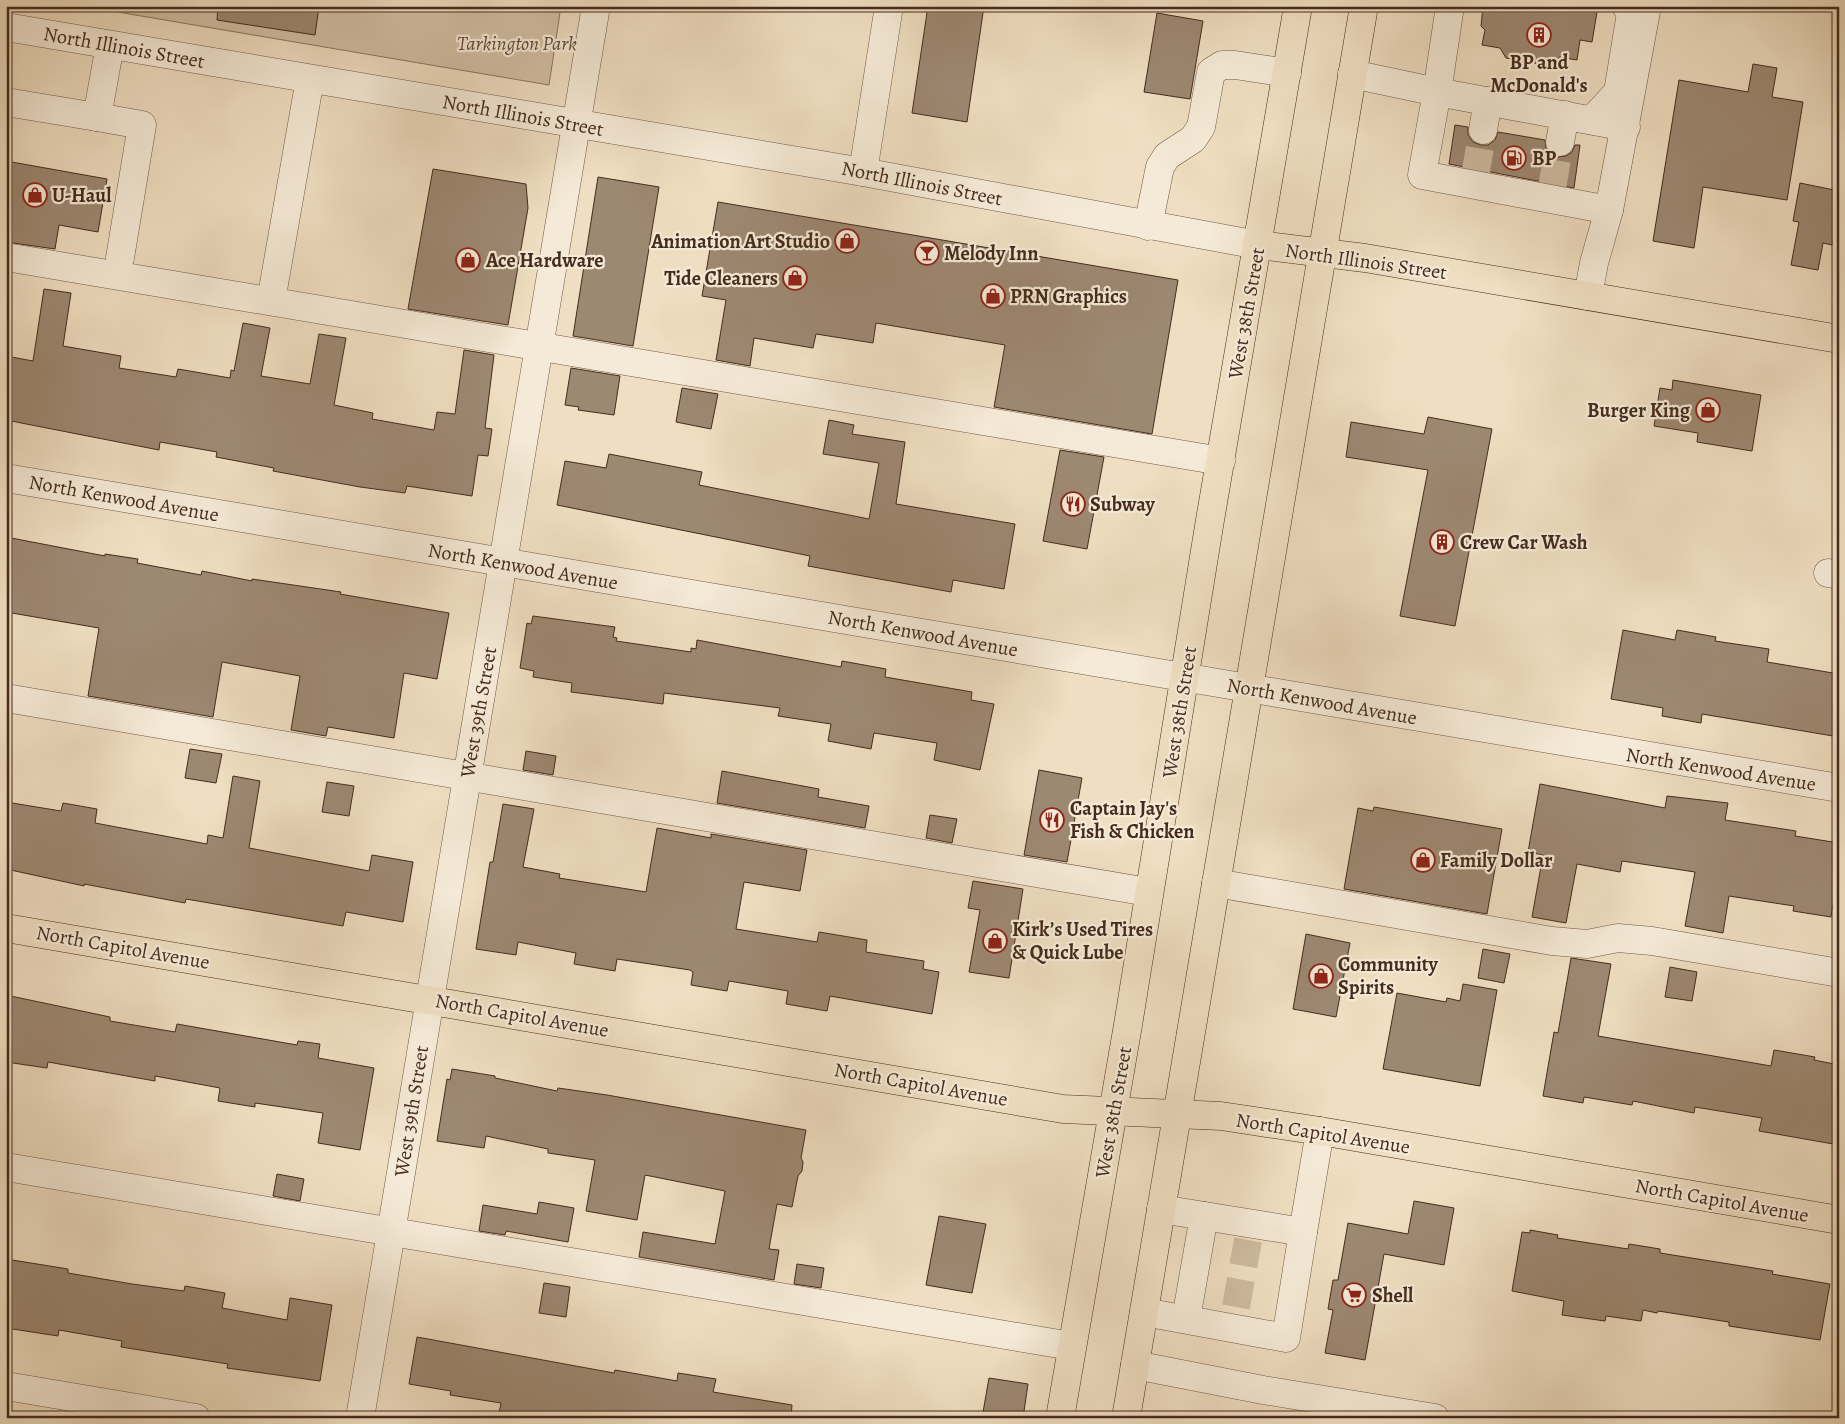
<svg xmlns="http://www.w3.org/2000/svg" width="1845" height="1424" font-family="Alegreya,serif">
	<rect width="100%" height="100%" fill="#efdec1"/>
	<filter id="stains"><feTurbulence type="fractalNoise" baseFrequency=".004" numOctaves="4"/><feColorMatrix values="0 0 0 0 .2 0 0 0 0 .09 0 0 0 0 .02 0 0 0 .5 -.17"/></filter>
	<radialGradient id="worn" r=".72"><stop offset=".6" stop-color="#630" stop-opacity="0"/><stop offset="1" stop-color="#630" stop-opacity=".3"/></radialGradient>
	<!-- green -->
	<path fill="#d2c0a5" stroke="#8c7661" d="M 82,6 L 561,6 L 549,85 Z"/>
	<!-- building -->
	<g fill="#9d8872" stroke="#452b1d">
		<path d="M 218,6 L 319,6 L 315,35 L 217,20 Z"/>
		<path d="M 928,6 L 984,6 L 967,122 L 912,113 Z"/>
		<path d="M 1483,6 L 1598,6 L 1592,42 L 1580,40 L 1577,60 L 1559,57 L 1557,67 L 1506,58 L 1500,48 L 1482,45 L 1485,30 L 1481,26 Z"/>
		<path d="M 1157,13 L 1203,21 L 1190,99 L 1144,92 Z"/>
		<path d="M 1753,64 L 1777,68 L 1772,97 L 1803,102 L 1787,200 L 1703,187 L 1694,248 L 1653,241 L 1679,80 L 1748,92 Z"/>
		<path d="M 1455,125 L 1468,127 L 1468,135 L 1473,142 L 1481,145 L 1488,145 L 1495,140 L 1498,132 L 1545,140 L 1546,148 L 1550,154 L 1558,157 L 1566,156 L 1572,152 L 1575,145 L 1580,145 L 1574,188 L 1449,164 Z"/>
		<path d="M 6,161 L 107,179 L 98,232 L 59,225 L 55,249 L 6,242 Z"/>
		<path d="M 433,169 L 526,184 L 528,208 L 508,325 L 408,309 Z"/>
		<path d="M 598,177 L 659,187 L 633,346 L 573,336 Z"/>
		<path d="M 1800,183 L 1839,191 L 1839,229 L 1836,229 L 1832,245 L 1823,243 L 1818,270 L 1791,265 L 1799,222 L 1793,221 Z"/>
		<path d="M 718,202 L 1178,280 L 1152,434 L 994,407 L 1005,345 L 876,323 L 873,343 L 816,334 L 813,348 L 754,338 L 750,366 L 716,360 L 726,300 L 702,296 Z"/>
		<path d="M 44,289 L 71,293 L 63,346 L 121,356 L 119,368 L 176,377 L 178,369 L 230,378 L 231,370 L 234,371 L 243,323 L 270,328 L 261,376 L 310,384 L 319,334 L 346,338 L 334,405 L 373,413 L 372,419 L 434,430 L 437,412 L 455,414 L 464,350 L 494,355 L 485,428 L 492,429 L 488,456 L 478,455 L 472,496 L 407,486 L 405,493 L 360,487 L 273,471 L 274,468 L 216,457 L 217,452 L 160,442 L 159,450 L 6,420 L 6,356 L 33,361 Z"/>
		<path d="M 571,368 L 620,376 L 614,415 L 578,410 L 579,407 L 565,405 Z"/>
		<path d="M 1673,380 L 1761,395 L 1752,451 L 1697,442 L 1698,433 L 1654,426 L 1660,388 L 1672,390 Z"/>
		<path d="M 682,388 L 718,394 L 711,429 L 676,422 Z"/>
		<path d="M 1428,417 L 1492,429 L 1455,626 L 1400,616 L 1428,470 L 1346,457 L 1351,422 L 1424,434 Z"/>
		<path d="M 829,420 L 854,425 L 852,434 L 905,442 L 896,504 L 1015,524 L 1004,589 L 953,580 L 951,592 L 808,566 L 810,556 L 557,505 L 565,461 L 606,468 L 609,454 L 702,472 L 699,485 L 869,519 L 879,463 L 823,454 Z"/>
		<path d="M 1060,450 L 1104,457 L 1087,549 L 1043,541 Z"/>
		<path d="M 6,537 L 105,556 L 105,554 L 138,559 L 137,563 L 201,575 L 202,571 L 252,581 L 252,579 L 341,592 L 340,594 L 449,613 L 437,679 L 404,673 L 394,738 L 328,727 L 326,736 L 291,730 L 300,676 L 222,662 L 213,717 L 88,696 L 99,628 L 6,612 Z"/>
		<path d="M 533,616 L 615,627 L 613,637 L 617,638 L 616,641 L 691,652 L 691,648 L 696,649 L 697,640 L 841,667 L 842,661 L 886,669 L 885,677 L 972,692 L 971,700 L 994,704 L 980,770 L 934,760 L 937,743 L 874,733 L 871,749 L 828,741 L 831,724 L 778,716 L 780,708 L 664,693 L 663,704 L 571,692 L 572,683 L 533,677 L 534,671 L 520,668 L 527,623 L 531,624 Z"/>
		<path d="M 1623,630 L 1675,640 L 1677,630 L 1716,637 L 1715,641 L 1769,649 L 1767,662 L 1839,674 L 1839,737 L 1702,714 L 1701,723 L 1662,716 L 1663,708 L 1611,699 Z"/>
		<path d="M 190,749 L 222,754 L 216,783 L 185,778 Z"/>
		<path d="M 526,751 L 556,756 L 553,775 L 523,770 Z"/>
		<path d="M 1039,770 L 1082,778 L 1067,862 L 1024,855 Z"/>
		<path d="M 722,771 L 819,789 L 818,797 L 869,806 L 865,828 L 717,803 Z"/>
		<path d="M 233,776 L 260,781 L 249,848 L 369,871 L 372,855 L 413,862 L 403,922 L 346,912 L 343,926 L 186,899 L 185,903 L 84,884 L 84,886 L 6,869 L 6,802 L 61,811 L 63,803 L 97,809 L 95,823 L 207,844 L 208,835 L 223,838 Z"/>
		<path d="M 327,782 L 354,786 L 349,816 L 322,812 Z"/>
		<path d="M 1540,784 L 1665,808 L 1667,796 L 1728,803 L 1725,820 L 1796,831 L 1795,836 L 1839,843 L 1839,866 L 1831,917 L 1793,911 L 1794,906 L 1729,896 L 1723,933 L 1685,926 L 1695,872 L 1622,861 L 1620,872 L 1577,864 L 1566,923 L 1532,917 L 1543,855 L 1528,852 Z"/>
		<path d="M 503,804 L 534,809 L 523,867 L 560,874 L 559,878 L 646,892 L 657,828 L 711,838 L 711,834 L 807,850 L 800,891 L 744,882 L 736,929 L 817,942 L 819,932 L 867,940 L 866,952 L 924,961 L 923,969 L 939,972 L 932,1014 L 830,996 L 827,1011 L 786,1004 L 788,991 L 729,981 L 727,991 L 691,985 L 693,972 L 690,970 L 617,959 L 615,971 L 574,964 L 576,953 L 518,942 L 516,955 L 476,949 L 490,862 L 493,862 Z"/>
		<path d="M 1374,807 L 1502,829 L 1487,914 L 1344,889 L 1358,808 L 1373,811 Z"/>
		<path d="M 930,815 L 957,819 L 952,843 L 926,838 Z"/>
		<path d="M 973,881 L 1023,889 L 1009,978 L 969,972 L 980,910 L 968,908 Z"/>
		<path d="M 1306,934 L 1350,943 L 1336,1017 L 1293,1009 Z"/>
		<path d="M 1483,949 L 1510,954 L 1504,983 L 1478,978 Z"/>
		<path d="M 1571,958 L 1611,964 L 1598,1036 L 1771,1066 L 1774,1050 L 1815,1057 L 1814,1060 L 1839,1065 L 1839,1145 L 1759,1131 L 1762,1118 L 1695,1107 L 1694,1113 L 1633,1101 L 1632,1105 L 1584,1097 L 1583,1103 L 1543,1096 L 1554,1032 L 1558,1033 Z"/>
		<path d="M 1670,967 L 1697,972 L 1692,1001 L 1665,997 Z"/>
		<path d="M 1463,984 L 1497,990 L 1480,1086 L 1383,1069 L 1397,993 L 1446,1002 L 1447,998 L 1460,1001 Z"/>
		<path d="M 6,995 L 110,1017 L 110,1021 L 175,1032 L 177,1024 L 297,1045 L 298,1041 L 320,1044 L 318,1058 L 374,1068 L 360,1150 L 318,1143 L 323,1113 L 255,1103 L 255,1107 L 218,1101 L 220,1088 L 155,1076 L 155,1081 L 48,1062 L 47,1068 L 6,1062 Z"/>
		<path d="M 452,1069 L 495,1076 L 495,1078 L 557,1091 L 558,1088 L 607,1095 L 806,1130 L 801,1158 L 803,1162 L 802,1171 L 798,1176 L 792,1207 L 777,1204 L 769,1249 L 779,1250 L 774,1280 L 639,1257 L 643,1232 L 715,1244 L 725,1191 L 645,1175 L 637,1220 L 586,1211 L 595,1160 L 548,1153 L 548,1149 L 486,1136 L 484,1148 L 437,1141 L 447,1079 L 450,1080 Z"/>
		<path d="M 277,1174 L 304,1179 L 300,1201 L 273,1196 Z"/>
		<path d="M 1414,1201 L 1454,1208 L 1444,1265 L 1384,1254 L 1365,1360 L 1325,1353 L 1333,1310 L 1328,1309 L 1333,1280 L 1338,1280 L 1348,1223 L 1408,1234 Z"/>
		<path d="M 539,1202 L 574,1208 L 568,1242 L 506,1231 L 505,1235 L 479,1231 L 483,1205 L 537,1214 Z"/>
		<path d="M 939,1216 L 986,1224 L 972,1293 L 926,1285 Z"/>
		<path d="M 1530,1230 L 1558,1235 L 1557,1238 L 1628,1249 L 1629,1244 L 1660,1249 L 1660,1253 L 1773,1271 L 1772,1274 L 1830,1284 L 1820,1340 L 1729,1326 L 1729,1322 L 1658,1311 L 1657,1313 L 1643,1310 L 1641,1321 L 1606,1316 L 1605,1321 L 1562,1315 L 1564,1301 L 1512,1291 L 1522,1232 L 1530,1233 Z"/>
		<path d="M 6,1259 L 68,1269 L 68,1273 L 132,1284 L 184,1291 L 185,1286 L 225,1293 L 222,1308 L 287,1320 L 290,1298 L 332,1305 L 320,1381 L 227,1368 L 228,1364 L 121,1347 L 122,1341 L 59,1330 L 58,1336 L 6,1328 Z"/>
		<path d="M 797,1264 L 824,1268 L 821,1288 L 794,1284 Z"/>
		<path d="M 544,1283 L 570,1287 L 566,1317 L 539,1313 Z"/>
		<path d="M 417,1337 L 614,1373 L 615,1370 L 677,1381 L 678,1373 L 716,1379 L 713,1392 L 792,1405 L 791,1418 L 619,1418 L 596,1414 L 595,1418 L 526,1418 L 499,1413 L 501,1403 L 450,1395 L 451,1391 L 409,1384 Z"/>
		<path d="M 989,1378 L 1028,1384 L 1023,1418 L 982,1418 Z"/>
	</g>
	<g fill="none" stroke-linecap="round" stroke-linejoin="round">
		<!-- minor-tunnel -->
		<g stroke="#cdbaa0" stroke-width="28" stroke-dasharray="28 14" stroke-linecap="butt">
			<path d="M 1475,176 L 1483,130"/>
			<path d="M 1552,188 L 1560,142"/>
			<path d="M 1236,1307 L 1248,1240"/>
		</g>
		<!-- minor casing -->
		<g stroke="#705846" stroke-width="29">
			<g id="minor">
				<path d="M 1450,6 L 1437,92 L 1626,127"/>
				<path d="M 6,27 L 863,172 L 1258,245"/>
				<path d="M 1352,74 L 1437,92 L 1422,175 L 1609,210 L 1594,263 L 1588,296"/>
				<path d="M 6,102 L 97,117 L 110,45"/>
				<path d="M 97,117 L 142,125 L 120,258"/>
				<path d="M 1592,120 L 1618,92 L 1631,13 L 1626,6"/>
				<path d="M 1483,130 L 1488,101"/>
				<path d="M 1560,142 L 1565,115"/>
				<path d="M 863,172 L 889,6"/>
				<path d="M 1609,210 L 1647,6"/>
				<path d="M 1148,226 L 1160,167 L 1167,156 L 1193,139 L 1201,127 L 1211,72 L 1222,65 L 1235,65 L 1287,73"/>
				<path d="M 6,257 L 1221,461"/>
				<path d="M 271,301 L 310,79"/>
				<path d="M 6,478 L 1839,788"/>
				<path d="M 1828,573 L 1839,575"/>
				<path d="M 6,698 L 1148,892"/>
				<path d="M 1216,883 L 1552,941 L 1587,944 L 1618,938 L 1652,941 L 1839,973"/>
				<path d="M 6,1167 L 1071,1346"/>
				<path d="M 1161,1209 L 1303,1232 L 1320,1131"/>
				<path d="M 1144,1312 L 1286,1338 L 1303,1232"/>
				<path d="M 1186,1319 L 1204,1216"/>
				<path d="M 1135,1365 L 1263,1390 L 1435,1418"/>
				<path d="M 6,1386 L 196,1418"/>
				<path d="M 360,1418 L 596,6"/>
			</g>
		</g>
		<!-- major casing -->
		<g stroke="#452b1d" stroke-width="29">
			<g id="major">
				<path d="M 1258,245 L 1365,258 L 1839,339"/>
				<path d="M 6,928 L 1063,1109 L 1221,1116 L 1320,1131 L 1839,1220"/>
				<path d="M 1060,1418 L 1128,1025 L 1210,520 L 1298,6"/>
				<path d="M 1126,1418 L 1364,6"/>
			</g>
		</g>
		<!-- minor -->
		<use href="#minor" stroke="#f5ead7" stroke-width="28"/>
		<!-- major -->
		<use href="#major" stroke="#efdec1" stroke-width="28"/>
	</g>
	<!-- icons -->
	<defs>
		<g id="building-ring" transform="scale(1.25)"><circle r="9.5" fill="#f5ead7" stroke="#8f2418" stroke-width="1.5"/><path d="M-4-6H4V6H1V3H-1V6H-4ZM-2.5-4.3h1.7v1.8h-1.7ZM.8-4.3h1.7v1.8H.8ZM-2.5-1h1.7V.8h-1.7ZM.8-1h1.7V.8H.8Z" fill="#8f2418"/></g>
		<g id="fuel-ring" transform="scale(1.25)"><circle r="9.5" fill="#f5ead7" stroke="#8f2418" stroke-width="1.5"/><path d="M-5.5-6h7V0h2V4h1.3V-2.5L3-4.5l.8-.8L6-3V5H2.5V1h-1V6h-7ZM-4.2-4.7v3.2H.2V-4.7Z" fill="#8f2418"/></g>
		<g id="shop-ring" transform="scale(1.25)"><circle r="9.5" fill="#f5ead7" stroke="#8f2418" stroke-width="1.5"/><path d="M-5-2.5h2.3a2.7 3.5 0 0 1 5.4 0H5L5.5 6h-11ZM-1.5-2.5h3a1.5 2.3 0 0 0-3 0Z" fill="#8f2418"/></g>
		<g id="bar-ring" transform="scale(1.25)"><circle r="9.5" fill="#f5ead7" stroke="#8f2418" stroke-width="1.5"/><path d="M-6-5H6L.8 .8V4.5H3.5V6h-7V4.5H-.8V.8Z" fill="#8f2418"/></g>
		<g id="restaurant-ring" transform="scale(1.25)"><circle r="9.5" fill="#f5ead7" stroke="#8f2418" stroke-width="1.5"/><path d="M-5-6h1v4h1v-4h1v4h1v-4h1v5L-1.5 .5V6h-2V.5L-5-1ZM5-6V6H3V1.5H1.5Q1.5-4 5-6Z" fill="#8f2418"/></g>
		<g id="supermarket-ring" transform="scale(1.25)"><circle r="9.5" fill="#f5ead7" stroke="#8f2418" stroke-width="1.5"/><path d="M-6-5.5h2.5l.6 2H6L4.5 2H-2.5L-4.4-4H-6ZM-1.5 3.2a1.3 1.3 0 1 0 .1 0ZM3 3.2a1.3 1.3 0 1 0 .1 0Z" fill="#8f2418"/></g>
	</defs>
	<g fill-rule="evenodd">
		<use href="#building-ring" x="1539" y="35"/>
		<use href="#fuel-ring" x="1514" y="158"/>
		<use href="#shop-ring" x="35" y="195"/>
		<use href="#shop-ring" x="847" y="241"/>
		<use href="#bar-ring" x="927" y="253"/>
		<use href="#shop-ring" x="468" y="260"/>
		<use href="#shop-ring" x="795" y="278"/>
		<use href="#shop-ring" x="993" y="296"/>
		<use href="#shop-ring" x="1708" y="410"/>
		<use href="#restaurant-ring" x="1073" y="504"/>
		<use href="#building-ring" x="1442" y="542"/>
		<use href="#restaurant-ring" x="1052" y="820"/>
		<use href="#shop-ring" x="1423" y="860"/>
		<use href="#shop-ring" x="995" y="941"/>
		<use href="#shop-ring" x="1321" y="976"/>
		<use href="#supermarket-ring" x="1354" y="1295"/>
	</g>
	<g text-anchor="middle" stroke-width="4.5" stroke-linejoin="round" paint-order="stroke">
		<!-- park labels -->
		<g font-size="20" font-style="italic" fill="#614938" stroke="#f5ead7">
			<text x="517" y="50">Tarkington Park</text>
		</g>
		<!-- street labels -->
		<g font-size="20" fill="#452b1d" stroke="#f5ead7">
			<text transform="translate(124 47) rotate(10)" y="7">North Illinois Street</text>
			<text transform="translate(523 115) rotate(10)" y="7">North Illinois Street</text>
			<text transform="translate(922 183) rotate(11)" y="7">North Illinois Street</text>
			<text transform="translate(1366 261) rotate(8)" y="7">North Illinois Street</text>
			<text transform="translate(1246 313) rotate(-80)" y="7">West 38th Street</text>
			<text transform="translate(124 498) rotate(10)" y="7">North Kenwood Avenue</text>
			<text transform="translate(523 566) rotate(10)" y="7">North Kenwood Avenue</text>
			<text transform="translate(923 633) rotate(10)" y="7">North Kenwood Avenue</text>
			<text transform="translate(1322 701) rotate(10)" y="7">North Kenwood Avenue</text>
			<text transform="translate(478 712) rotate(-80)" y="7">West 39th Street</text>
			<text transform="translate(1179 712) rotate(-81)" y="7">West 38th Street</text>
			<text transform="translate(1721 769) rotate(9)" y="7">North Kenwood Avenue</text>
			<text transform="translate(123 947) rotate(10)" y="7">North Capitol Avenue</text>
			<text transform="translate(522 1015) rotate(10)" y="7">North Capitol Avenue</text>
			<text transform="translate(921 1084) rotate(10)" y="7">North Capitol Avenue</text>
			<text transform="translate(411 1111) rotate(-81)" y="7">West 39th Street</text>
			<text transform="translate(1113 1112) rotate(-80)" y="7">West 38th Street</text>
			<text transform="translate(1323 1133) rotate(9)" y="7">North Capitol Avenue</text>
			<text transform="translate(1722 1200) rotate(10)" y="7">North Capitol Avenue</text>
		</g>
		<!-- poi labels -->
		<g font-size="20" font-weight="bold" fill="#452b1d" stroke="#f5ead7" text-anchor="start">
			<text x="1539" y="69" text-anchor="middle">BP and<tspan x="1539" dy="23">McDonald's</tspan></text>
			<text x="1532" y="165">BP</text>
			<text x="52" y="202">U-Haul</text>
			<text x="830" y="248" text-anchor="end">Animation Art Studio</text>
			<text x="944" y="260">Melody Inn</text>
			<text x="486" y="267">Ace Hardware</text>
			<text x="778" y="285" text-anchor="end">Tide Cleaners</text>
			<text x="1010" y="303">PRN Graphics</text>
			<text x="1690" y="417" text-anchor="end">Burger King</text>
			<text x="1090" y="511">Subway</text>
			<text x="1460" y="549">Crew Car Wash</text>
			<text x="1070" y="815">Captain Jay's<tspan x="1070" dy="23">Fish &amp; Chicken</tspan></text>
			<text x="1440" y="867">Family Dollar</text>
			<text x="1012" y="936">Kirk’s Used Tires<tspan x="1012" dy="23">&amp; Quick Lube</tspan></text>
			<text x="1338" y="971">Community<tspan x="1338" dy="23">Spirits</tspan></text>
			<text x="1372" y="1302">Shell</text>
		</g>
	</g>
	<!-- margin -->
	<rect width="1845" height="1424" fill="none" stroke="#efdec1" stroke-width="25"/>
	<rect x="8" y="8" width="1830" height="1409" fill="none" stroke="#452b1d" stroke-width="2.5"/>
	<rect x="12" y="12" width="1820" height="1399" fill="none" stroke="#452b1d"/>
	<rect width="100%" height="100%" filter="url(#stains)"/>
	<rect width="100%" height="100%" fill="url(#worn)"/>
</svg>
